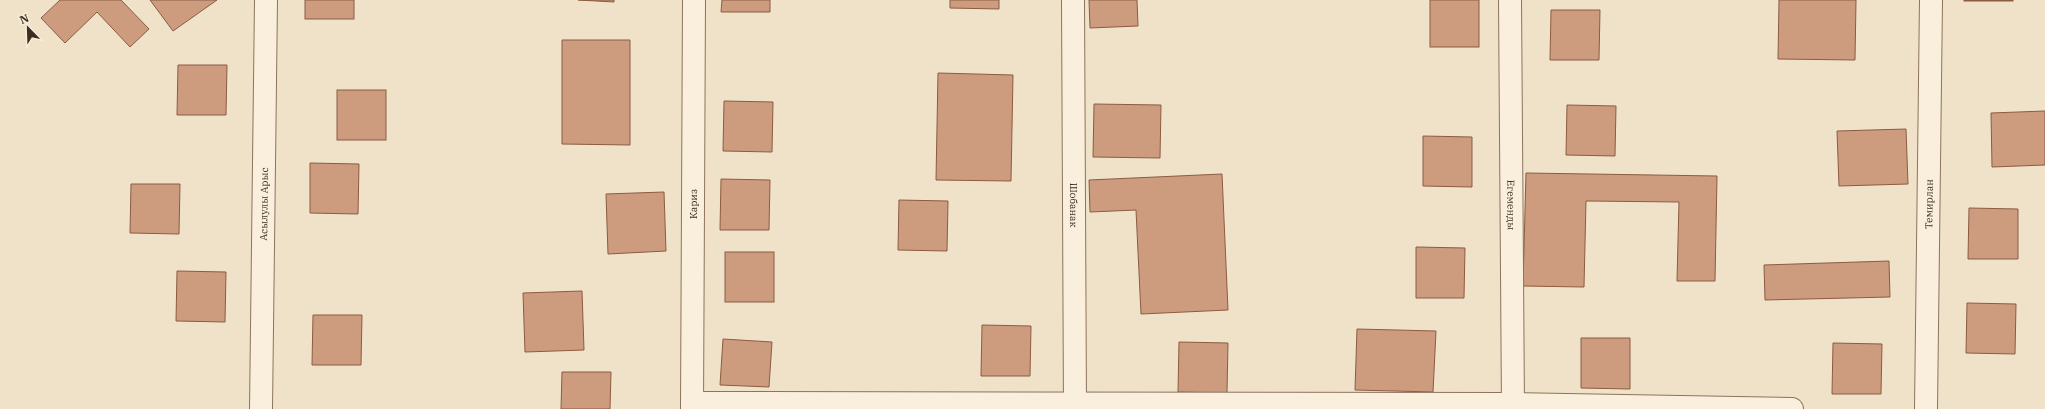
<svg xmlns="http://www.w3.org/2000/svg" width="2045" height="409" font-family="'IBM Plex Serif',serif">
	<rect width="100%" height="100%" fill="#efe2c8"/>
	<!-- building -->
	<g fill="#cd9c7e" stroke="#8b5c42">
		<path d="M 60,0 L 121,0 L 149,29 L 130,47 L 97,12 L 65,43 L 41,18 Z"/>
		<path d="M 150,0 L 217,0 L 173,31 Z"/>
		<rect x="305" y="0" width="49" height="19"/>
		<path d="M 578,0 L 614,0 L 614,2 Z"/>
		<path d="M 722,0 L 770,0 L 770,12 L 721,12 Z"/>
		<path d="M 950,0 L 999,0 L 999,9 L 950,8 Z"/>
		<path d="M 1089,0 L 1137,0 L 1138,26 L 1090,28 Z"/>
		<rect x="1430" y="0" width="49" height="47"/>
		<path d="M 1779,0 L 1856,0 L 1855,60 L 1778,59 Z"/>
		<rect x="1964" y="0" width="49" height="1"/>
		<path d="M 1551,10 L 1600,10 L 1599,60 L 1550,60 Z"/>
		<path d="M 562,40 L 630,40 L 630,145 L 562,144 Z"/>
		<path d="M 178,65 L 227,65 L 226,115 L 177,115 Z"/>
		<path d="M 938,73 L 1013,75 L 1011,181 L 936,180 Z"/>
		<rect x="337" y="90" width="49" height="50"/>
		<path d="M 724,101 L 773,102 L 772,152 L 723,151 Z"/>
		<path d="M 1094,104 L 1161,105 L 1160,158 L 1093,157 Z"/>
		<path d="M 1567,105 L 1616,106 L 1615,156 L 1566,155 Z"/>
		<path d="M 2045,111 L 2045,165 L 1992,167 L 1991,113 Z"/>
		<path d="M 1906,129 L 1908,184 L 1839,186 L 1837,131 Z"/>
		<path d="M 1423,136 L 1472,137 L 1472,187 L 1423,186 Z"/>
		<path d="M 310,163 L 359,164 L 358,214 L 310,213 Z"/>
		<path d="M 1526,173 L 1717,176 L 1715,281 L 1677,281 L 1679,202 L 1586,201 L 1584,287 L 1523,286 Z"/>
		<path d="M 1222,174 L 1228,310 L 1141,314 L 1136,210 L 1090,212 L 1089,180 Z"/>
		<path d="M 721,179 L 770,180 L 769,230 L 720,230 Z"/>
		<path d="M 131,184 L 180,184 L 179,234 L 130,233 Z"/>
		<path d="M 664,192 L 666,251 L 608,254 L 606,194 Z"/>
		<path d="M 899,200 L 948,201 L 947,251 L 898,250 Z"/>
		<path d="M 1969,208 L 2018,209 L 2018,259 L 1968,259 Z"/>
		<path d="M 1416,247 L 1465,248 L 1464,298 L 1416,298 Z"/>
		<rect x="725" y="252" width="49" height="50"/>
		<path d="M 1889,261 L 1890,297 L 1765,300 L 1764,265 Z"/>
		<path d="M 177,271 L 226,272 L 225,322 L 176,321 Z"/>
		<path d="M 582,291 L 584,350 L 525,352 L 523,293 Z"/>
		<path d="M 1967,303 L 2016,304 L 2015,354 L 1966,353 Z"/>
		<path d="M 313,315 L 362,315 L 361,365 L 312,365 Z"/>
		<path d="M 982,325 L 1031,326 L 1030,376 L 981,376 Z"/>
		<path d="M 1357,329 L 1436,331 L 1433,392 L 1355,390 Z"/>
		<path d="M 1581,338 L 1630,338 L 1630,389 L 1581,388 Z"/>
		<path d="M 723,339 L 772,342 L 769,387 L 720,385 Z"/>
		<path d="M 1179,342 L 1228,343 L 1227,393 L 1178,392 Z"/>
		<path d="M 1833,343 L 1882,344 L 1881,394 L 1832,394 Z"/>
		<path d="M 562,372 L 611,372 L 610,409 L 561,409 Z"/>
	</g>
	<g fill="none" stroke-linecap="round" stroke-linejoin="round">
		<!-- street casing -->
		<g stroke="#8c745d" stroke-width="24">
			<g id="street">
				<path id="s1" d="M 1073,0 L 1075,409"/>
				<path id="s2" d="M 1510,0 L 1513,409"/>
				<path d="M 692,403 L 1514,404 L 1792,409"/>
				<path id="s3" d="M 261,409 L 266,0"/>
				<path id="s4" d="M 692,409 L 694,0"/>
				<path id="s5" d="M 1926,409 L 1931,0"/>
			</g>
		</g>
		<!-- street -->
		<use href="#street" stroke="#f9efdc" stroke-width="22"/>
	</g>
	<g text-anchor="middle" stroke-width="3" stroke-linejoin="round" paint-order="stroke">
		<!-- street labels -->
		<g font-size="10" fill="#3c2d20" stroke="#f6ecd8">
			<text dy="4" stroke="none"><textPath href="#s3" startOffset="205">Асылулы Арыс</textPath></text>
			<text dy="4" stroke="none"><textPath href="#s4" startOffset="205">Кариз</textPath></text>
			<text dy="4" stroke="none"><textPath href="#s1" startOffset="205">Шобанак</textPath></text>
			<text dy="4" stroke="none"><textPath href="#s2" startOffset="205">Егеменды</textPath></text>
			<text dy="4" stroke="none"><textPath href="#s5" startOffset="205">Темирлан</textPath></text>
		</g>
	</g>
	<!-- north arrow -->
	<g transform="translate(28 28) rotate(337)" stroke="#f6ecd8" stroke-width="3" paint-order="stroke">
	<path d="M0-3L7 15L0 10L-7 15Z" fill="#3c2d20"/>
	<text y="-6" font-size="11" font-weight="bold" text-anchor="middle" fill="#3c2d20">N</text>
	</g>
</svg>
